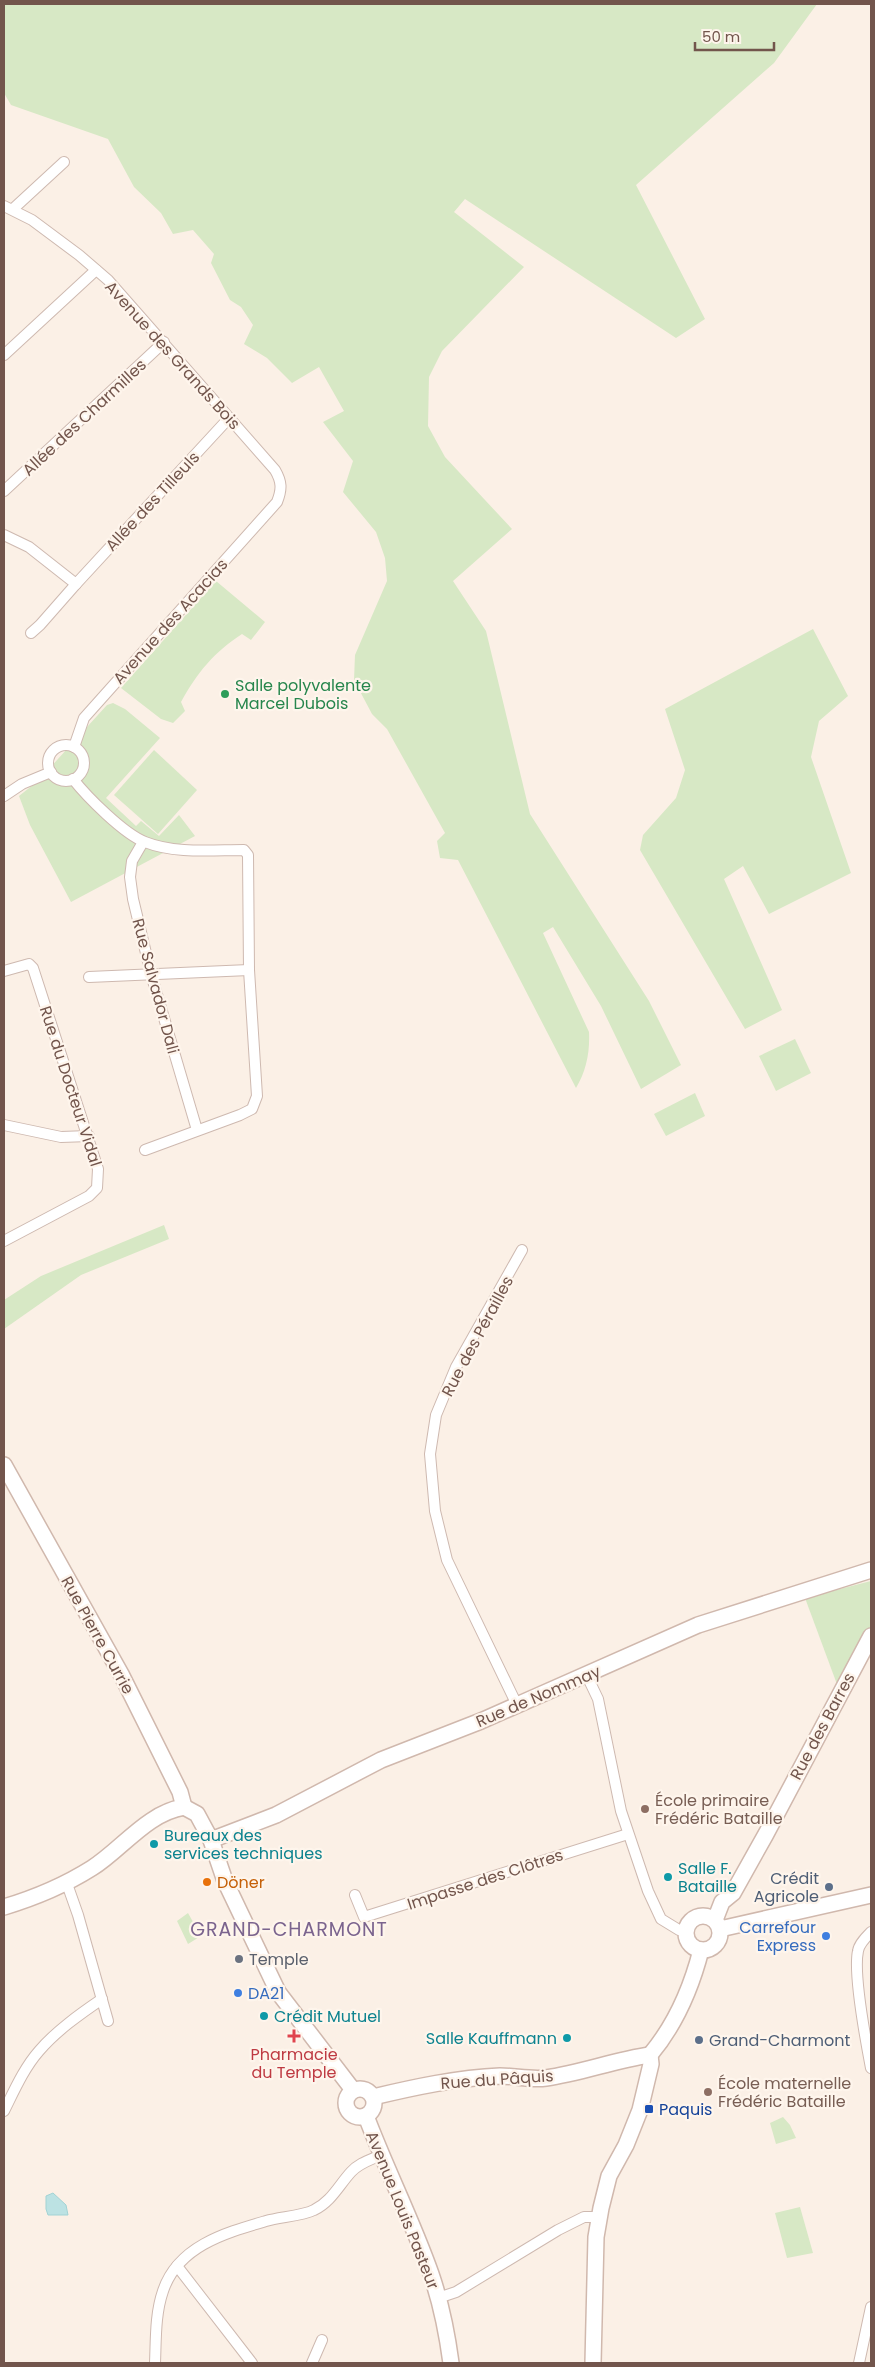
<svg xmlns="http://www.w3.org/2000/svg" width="875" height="2367" font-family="Poppins,sans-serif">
	<rect width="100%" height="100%" fill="#fbf0e6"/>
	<!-- green -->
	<g fill="#d7e8c5">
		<path d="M 4,4 L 817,4 L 774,63 L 636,185 L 705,319 L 676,338 L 465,199 L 454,212 L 524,267 L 442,351 L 429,377 L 428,426 L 445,457 L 512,529 L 453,581 L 486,631 L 530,814 L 649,1001 L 681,1065 L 641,1089 L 601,1006 L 553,927 L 543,933 L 589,1032 C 590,1053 586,1071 576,1088 L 458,860 L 440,858 L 437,841 L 445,833 L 387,729 L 372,714 L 354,680 L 355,655 L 387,581 L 385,558 L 376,532 L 343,492 L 353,461 L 323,422 L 344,411 L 319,367 L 292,383 L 267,358 L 244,344 L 253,325 L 241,307 L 230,300 L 211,263 L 214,254 L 193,230 L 173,234 L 161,213 L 134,187 L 108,139 L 11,105 L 4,93 Z"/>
		<path d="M 216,581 L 265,622 L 251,640 L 242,634 C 214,652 197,673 181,702 L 185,711 L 173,723 L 161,719 L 121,688 Z"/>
		<path d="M 813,629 L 848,696 L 819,721 L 811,757 L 851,873 L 769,914 L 743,866 L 724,879 L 782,1010 L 745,1029 L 640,850 L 643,835 L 676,798 L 685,770 L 665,709 Z"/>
		<path d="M 113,703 L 125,709 L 160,738 L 106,798 L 136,826 L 141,821 L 159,836 L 179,815 L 195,836 L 71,902 L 30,825 L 19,796 L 38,781 L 107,705 Z"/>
		<path d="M 154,750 L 197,790 L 158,834 L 114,795 Z"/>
		<path d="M 795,1039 L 811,1073 L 776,1091 L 759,1056 Z"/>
		<path d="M 695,1093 L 705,1116 L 666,1136 L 654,1114 Z"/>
		<path d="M 164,1225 L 169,1239 L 81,1275 L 4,1329 L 4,1300 L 41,1276 Z"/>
		<path d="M 871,1581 L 871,1625 L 838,1687 L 805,1598 Z"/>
		<path d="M 188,1913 L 201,1936 L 188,1944 L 177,1921 Z"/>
		<path d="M 783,2117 L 790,2125 L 796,2138 L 776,2144 L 770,2123 Z"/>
		<path d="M 800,2207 L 813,2253 L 787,2258 L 775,2213 Z"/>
	</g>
	<!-- water -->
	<path fill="#bce2e3" stroke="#a2d3d4" d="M 53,2193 L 66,2205 L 68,2215 L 48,2215 L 46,2209 L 46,2196 Z"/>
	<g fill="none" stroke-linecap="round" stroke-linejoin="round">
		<!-- street casing -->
		<g stroke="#ceb9b0" stroke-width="12">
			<g id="street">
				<path d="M 4,206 L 32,220 L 79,255 L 108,280 L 275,470 C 282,482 282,489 277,502 L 84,718 L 74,747"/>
				<path d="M 13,209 L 64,162"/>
				<path d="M 4,355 L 96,270"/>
				<path d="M 4,491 L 164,342"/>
				<path d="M 4,535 L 29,547 L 76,584 L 229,418"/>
				<path d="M 31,633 L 40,625 L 76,584"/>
				<circle cx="66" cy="763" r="18"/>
				<path d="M 73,779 C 87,797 124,834 145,842 C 175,854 212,850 244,850 L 248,855 L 249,970 L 257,1096 L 252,1109 L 240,1115 L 145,1150"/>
				<path d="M 4,796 L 22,784 L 51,772"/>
				<path d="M 143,842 L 132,861 L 130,877 L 133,899 L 151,974 L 197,1130"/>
				<path d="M 4,971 L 29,964 L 33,968 L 98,1169 L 97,1188 L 89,1196 L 4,1241"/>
				<path d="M 89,977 L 249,970"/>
				<path d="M 4,1125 L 61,1137 L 89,1136"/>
				<path d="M 587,1676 L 598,1699 L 621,1811 L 648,1891 L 661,1919 L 679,1930 L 686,1931"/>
				<path d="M 517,1705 L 447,1560 L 435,1511 L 430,1454 L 436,1415 L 456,1367 L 522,1250"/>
				<path d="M 66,1881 L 78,1915 L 108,2021"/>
				<path d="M 355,1895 L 364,1917 L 628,1834"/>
				<path d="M 871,1932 C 866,1937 859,1944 858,1951 C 853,1974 866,2042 871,2068"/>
				<path d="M 4,2111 C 14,2091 24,2068 39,2051 C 56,2031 80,2014 102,1999"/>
				<path d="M 177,2266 L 252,2363"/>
				<path d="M 438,2298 L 456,2292 L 558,2230 L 584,2217 L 599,2217"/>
				<path d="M 155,2363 C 156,2340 155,2314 163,2291 C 178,2246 225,2233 266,2221 C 280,2217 302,2216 314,2210 C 331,2202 339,2185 351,2172 C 359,2163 370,2160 381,2155"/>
				<path d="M 312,2363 L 322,2340"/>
				<path d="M 859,2363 L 871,2307"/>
			</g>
		</g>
		<!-- secondary casing -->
		<g stroke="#d0b8ad" stroke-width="18">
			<g id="secondary">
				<path d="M 4,1465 L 122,1676 L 180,1792 L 184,1807"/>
				<path d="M 184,1807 L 197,1814 L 211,1840 L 225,1881 L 278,1992 L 353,2090"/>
				<path d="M 211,1840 L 276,1815 L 381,1760 L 481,1721 L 698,1625 L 871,1570"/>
				<path d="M 4,1907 C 34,1898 65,1885 92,1868 C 122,1849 147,1813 184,1807"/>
				<circle cx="703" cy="1933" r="17"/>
				<path d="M 715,1920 L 722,1902 L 733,1893 L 766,1834 L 871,1636"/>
				<path d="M 720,1929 L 871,1895"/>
				<path d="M 650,2055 C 676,2024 691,1989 701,1950"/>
				<circle cx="360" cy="2103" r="14"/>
				<path d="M 373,2097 C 415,2087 457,2078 500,2076 C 515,2076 531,2080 546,2078 C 581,2073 615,2060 650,2055"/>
				<path d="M 366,2116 C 386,2169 412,2220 431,2274 C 441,2303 447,2333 451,2363"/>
				<path d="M 593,2363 L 596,2237 L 601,2208 L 609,2176 L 626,2145 L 640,2110 L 651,2064 L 650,2055"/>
			</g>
		</g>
		<!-- street -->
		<use href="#street" stroke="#fff" stroke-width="10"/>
		<!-- secondary -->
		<use href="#secondary" stroke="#fff" stroke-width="15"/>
	</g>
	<!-- markers -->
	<circle fill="#2e9e5b" stroke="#fef5ec" stroke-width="2" cx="225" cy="694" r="5"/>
	<g fill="#8d6e63" stroke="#fef5ec" stroke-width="2">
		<circle cx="645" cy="1809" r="5"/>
		<circle cx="708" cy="2092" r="5"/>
	</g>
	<g fill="#0f9aa8" stroke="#fef5ec" stroke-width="2">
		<circle cx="154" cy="1844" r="5"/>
		<circle cx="668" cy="1877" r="5"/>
		<circle cx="264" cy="2016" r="5"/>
		<circle cx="567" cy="2038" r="5"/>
	</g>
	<circle fill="#e8710a" stroke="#fef5ec" stroke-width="2" cx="207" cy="1882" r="5"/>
	<g fill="#5c6f8a" stroke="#fef5ec" stroke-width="2">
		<circle cx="829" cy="1887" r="5"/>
		<circle cx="699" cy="2040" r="5"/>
	</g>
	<g fill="#3f7fe0" stroke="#fef5ec" stroke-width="2">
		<circle cx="826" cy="1936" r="5"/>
		<circle cx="238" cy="1993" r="5"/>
	</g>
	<circle fill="#6b7280" stroke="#fef5ec" stroke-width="2" cx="239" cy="1959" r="5"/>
	<path fill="#e0444e" stroke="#fef5ec" stroke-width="2" d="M291.5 2028.5h5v5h5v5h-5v5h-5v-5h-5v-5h5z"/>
	<rect fill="#1a4fb4" stroke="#fef5ec" stroke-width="2" x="644" y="2104" width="10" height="10" rx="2.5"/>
	<g text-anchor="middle" stroke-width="4.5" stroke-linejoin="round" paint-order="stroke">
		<!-- street labels -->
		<g font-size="16" fill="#72554c" stroke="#fef5ec">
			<text transform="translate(173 355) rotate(48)" y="6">Avenue des Grands Bois</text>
			<text transform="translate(84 417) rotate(-43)" y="6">Allée des Charmilles</text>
			<text transform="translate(152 501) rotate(-47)" y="6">Allée des Tilleuls</text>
			<text transform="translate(170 621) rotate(-48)" y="6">Avenue des Acacias</text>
			<text transform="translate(156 986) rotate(75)" y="6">Rue Salvador Dali</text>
			<text transform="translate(71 1086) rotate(72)" y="6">Rue du Docteur Vidal</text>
			<text transform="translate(477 1336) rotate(-62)" y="6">Rue des Pérailles</text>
			<text transform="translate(98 1635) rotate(61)" y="6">Rue Pierre Currie</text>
			<text transform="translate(538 1696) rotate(-23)" y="6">Rue de Nommay</text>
			<text transform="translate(822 1726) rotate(-62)" y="6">Rue des Barres</text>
			<text transform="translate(485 1879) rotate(-18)" y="6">Impasse des Clôtres</text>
			<text transform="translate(497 2079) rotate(-4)" y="6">Rue du Pâquis</text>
			<text transform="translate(403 2210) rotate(68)" y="6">Avenue Louis Pasteur</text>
		</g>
		<!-- leisure labels -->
		<g font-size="16" fill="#27864d" stroke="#fef5ec" text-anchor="start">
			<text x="235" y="691">Salle polyvalente<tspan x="235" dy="18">Marcel Dubois</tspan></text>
		</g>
		<!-- education labels -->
		<g font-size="16" fill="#785e54" stroke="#fef5ec" text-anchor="start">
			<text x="655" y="1806">École primaire<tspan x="655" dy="18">Frédéric Bataille</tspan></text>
			<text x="718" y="2089">École maternelle<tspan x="718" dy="18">Frédéric Bataille</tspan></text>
		</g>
		<!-- culture labels -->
		<g font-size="16" fill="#0d838f" stroke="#fef5ec" text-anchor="start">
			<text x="164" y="1841">Bureaux des<tspan x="164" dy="18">services techniques</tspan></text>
			<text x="678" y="1874">Salle F.<tspan x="678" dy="18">Bataille</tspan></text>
			<text x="274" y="2022">Crédit Mutuel</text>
			<text x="557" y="2044" text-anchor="end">Salle Kauffmann</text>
		</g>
		<!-- service labels -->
		<g font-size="16" fill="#4e5e75" stroke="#fef5ec" text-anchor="end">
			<text x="819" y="1884">Crédit<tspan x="819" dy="18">Agricole</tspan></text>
			<text x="709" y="2046" text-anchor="start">Grand-Charmont</text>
		</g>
		<!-- food labels -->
		<g font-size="16" fill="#c56008" stroke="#fef5ec" text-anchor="start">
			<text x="217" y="1888">Döner</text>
		</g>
		<!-- shop labels -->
		<g font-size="16" fill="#366cbe" stroke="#fef5ec" text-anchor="end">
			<text x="816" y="1933">Carrefour<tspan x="816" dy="18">Express</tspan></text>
			<text x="248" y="1999" text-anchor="start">DA21</text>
		</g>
		<!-- worship labels -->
		<g font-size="16" fill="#5b616d" stroke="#fef5ec" text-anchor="start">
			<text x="249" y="1965">Temple</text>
		</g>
		<!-- health labels -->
		<g font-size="16" fill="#be3a42" stroke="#fef5ec">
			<text x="294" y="2060">Pharmacie<tspan x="294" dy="18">du Temple</tspan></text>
		</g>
		<!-- transit labels -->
		<g font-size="16" fill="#164399" stroke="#fef5ec" text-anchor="start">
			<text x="659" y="2115">Paquis</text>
		</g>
		<!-- quarter labels -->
		<g font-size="19" letter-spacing="1" fill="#7b648e" stroke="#fef5ec">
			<text x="289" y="1936">GRAND-CHARMONT</text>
		</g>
	</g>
	<!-- border -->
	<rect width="875" height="2367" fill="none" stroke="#72554c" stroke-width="10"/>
	<!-- scale -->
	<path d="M695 42v8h79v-8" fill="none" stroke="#72554c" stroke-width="2.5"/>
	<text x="702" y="42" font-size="15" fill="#72554c" stroke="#fef5ec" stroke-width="4" paint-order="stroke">50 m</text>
</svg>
